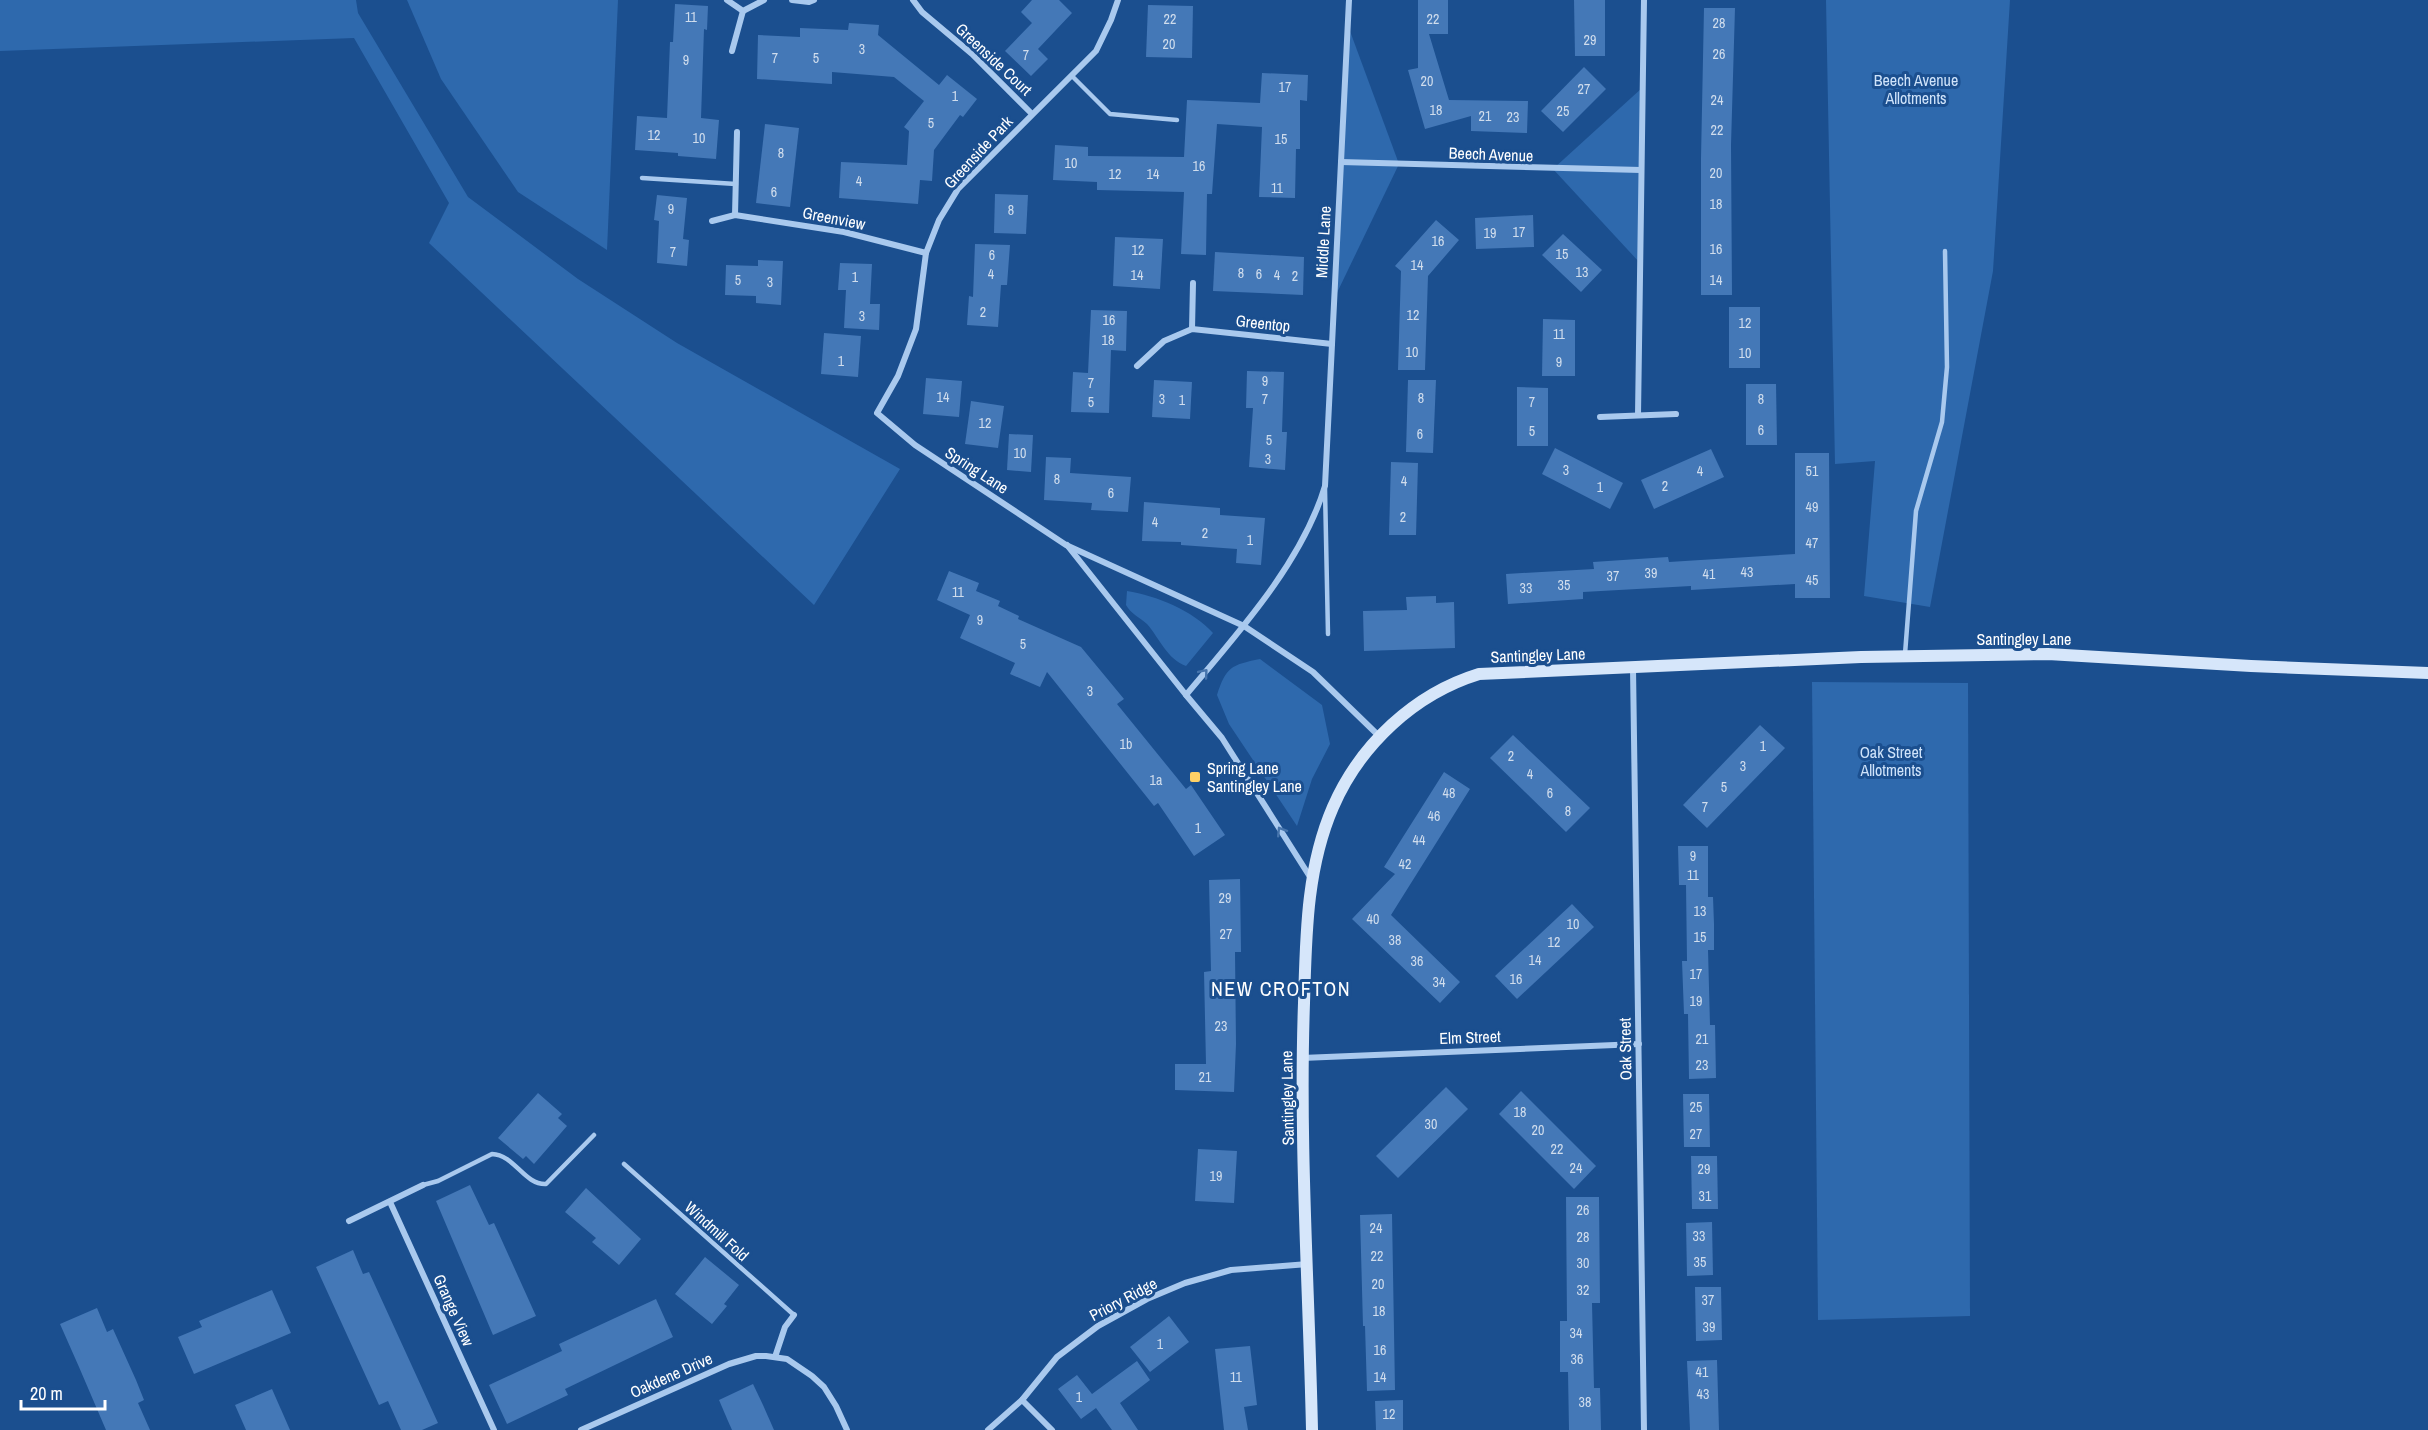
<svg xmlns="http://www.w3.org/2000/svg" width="2428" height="1430" font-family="'Archivo Narrow',sans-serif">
	<rect width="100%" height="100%" fill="#1b4f8f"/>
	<!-- green -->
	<g fill="#2e69ad">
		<path d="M 0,0 L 356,0 L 358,13 L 468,197 L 578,279 L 677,343 L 900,469 L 814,605 L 429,243 L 449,203 L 354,38 L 0,51 Z"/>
		<path d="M 407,0 L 618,0 L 607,250 L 518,192 L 441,79 Z"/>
		<path d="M 1826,0 L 2010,0 L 1993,271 L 1930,607 L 1864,596 L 1875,461 L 1835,464 Z"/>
		<path d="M 1347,23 L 1399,164 L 1334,299 Z"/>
		<path d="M 1642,88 L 1640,263 L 1553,169 Z"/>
		<path d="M 1127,591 C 1157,596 1192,610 1213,633 L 1186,666 C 1167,659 1160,639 1147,624 C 1139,617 1131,614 1126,605 Z"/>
		<path d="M 1260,659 L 1322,705 L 1330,744 L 1312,779 L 1297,826 L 1229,724 L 1217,695 C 1226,667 1231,665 1260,659 Z"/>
		<path d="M 1812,682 L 1968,683 L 1970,1316 L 1818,1320 Z"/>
	</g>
	<!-- building -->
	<g fill="#4478b7">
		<path d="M 1032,0 L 1059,0 L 1072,13 L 1038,49 L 1048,59 L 1031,76 L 1005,51 L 1032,23 L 1021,12 Z"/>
		<path d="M 1418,0 L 1448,0 L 1448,34 L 1429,34 L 1449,100 L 1528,101 L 1527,133 L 1471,131 L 1471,116 L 1425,129 L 1408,70 L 1418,68 Z"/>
		<path d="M 1574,0 L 1605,0 L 1605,56 L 1575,56 Z"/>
		<path d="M 675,4 L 708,6 L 707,30 L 704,29 L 701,118 L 719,120 L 716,159 L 678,156 L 678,153 L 635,150 L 637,116 L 667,118 L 670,42 L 673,42 Z"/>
		<path d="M 1148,5 L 1193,6 L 1192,58 L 1146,57 Z"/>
		<path d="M 1704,8 L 1735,8 L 1731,145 L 1732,295 L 1701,295 L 1701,158 Z"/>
		<path d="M 849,23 L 879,25 L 878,35 L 939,85 L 947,75 L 977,99 L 963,117 L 960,115 L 934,150 L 932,181 L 920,180 L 918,204 L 839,198 L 841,162 L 907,165 L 909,131 L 904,127 L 924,101 L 894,77 L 832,72 L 832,84 L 757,79 L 758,35 L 800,37 L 800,28 L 848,30 Z"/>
		<path d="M 1584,67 L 1606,89 L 1563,132 L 1541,111 Z"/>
		<path d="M 1262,73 L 1308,75 L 1307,101 L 1300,100 L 1300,149 L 1296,149 L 1295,198 L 1259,197 L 1262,127 L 1217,124 L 1212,194 L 1207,194 L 1206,255 L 1181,254 L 1184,192 L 1097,190 L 1097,182 L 1053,180 L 1055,145 L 1088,147 L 1088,156 L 1184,157 L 1187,100 L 1260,103 Z"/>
		<path d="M 765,124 L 799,128 L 790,207 L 756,203 Z"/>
		<path d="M 995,194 L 1028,195 L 1026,234 L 994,233 Z"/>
		<path d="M 657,195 L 687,198 L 683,239 L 689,240 L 687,266 L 657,263 L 659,221 L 654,220 Z"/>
		<path d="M 1533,215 L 1534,247 L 1476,249 L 1475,218 Z"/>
		<path d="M 1436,220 L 1459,240 L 1428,276 L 1425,370 L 1398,370 L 1401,271 L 1395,266 Z"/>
		<path d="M 1563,234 L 1602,270 L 1581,292 L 1542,255 Z"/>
		<path d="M 1115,237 L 1163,239 L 1160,289 L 1113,286 Z"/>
		<path d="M 975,244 L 1010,245 L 1007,285 L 1001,285 L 998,327 L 967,325 L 969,296 L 973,297 Z"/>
		<path d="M 1215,252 L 1304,257 L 1303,295 L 1213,291 Z"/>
		<path d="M 758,260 L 783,261 L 781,305 L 756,303 L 756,296 L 725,295 L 726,265 L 758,266 Z"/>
		<path d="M 840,263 L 872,264 L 870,304 L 880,304 L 879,330 L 844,328 L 846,290 L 838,290 Z"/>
		<rect x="1729" y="307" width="31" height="61"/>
		<path d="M 1091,310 L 1127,311 L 1126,351 L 1111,350 L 1109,413 L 1071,412 L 1073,372 L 1088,373 Z"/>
		<path d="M 1543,319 L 1575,320 L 1575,376 L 1542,376 Z"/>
		<path d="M 824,333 L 861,336 L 858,377 L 821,374 Z"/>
		<path d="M 1247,371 L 1284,372 L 1282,432 L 1287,432 L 1285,470 L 1249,467 L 1253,408 L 1246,408 Z"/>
		<path d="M 926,378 L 962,381 L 959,417 L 923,414 Z"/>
		<path d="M 1154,380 L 1192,382 L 1190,419 L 1152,417 Z"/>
		<path d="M 1408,380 L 1436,380 L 1433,453 L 1406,452 Z"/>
		<path d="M 1746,384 L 1776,384 L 1777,445 L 1746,445 Z"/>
		<path d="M 1517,387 L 1548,388 L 1548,446 L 1517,446 Z"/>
		<path d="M 971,401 L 1004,406 L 998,448 L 965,444 Z"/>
		<path d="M 1009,434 L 1033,435 L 1031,472 L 1007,470 Z"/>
		<path d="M 1555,448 L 1623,483 L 1610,509 L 1542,474 Z"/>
		<path d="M 1711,449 L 1724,477 L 1654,509 L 1641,480 Z"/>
		<path d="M 1795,453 L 1829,453 L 1830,598 L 1795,598 L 1795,584 L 1691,590 L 1691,586 L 1583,592 L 1583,599 L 1508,604 L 1506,574 L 1594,569 L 1593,562 L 1668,557 L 1669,562 L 1795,554 Z"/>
		<path d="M 1046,457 L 1071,458 L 1070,473 L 1131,477 L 1128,512 L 1091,510 L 1092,503 L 1044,500 Z"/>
		<path d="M 1391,462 L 1418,463 L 1416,535 L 1389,535 Z"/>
		<path d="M 1144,502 L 1220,508 L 1220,515 L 1265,518 L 1261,565 L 1236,563 L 1237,549 L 1181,545 L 1181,542 L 1142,541 Z"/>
		<path d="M 949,571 L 979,583 L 976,591 L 1000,601 L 998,606 L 1019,616 L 1018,619 L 1081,647 L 1124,699 L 1117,704 L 1186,789 L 1191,785 L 1225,835 L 1194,856 L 1158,803 L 1154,806 L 1047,672 L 1040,687 L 1010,674 L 1015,663 L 960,638 L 970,615 L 937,600 Z"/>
		<path d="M 1436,596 L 1436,603 L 1454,602 L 1455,648 L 1364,651 L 1363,611 L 1407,610 L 1406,597 Z"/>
		<path d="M 1760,725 L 1785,748 L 1707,828 L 1683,805 Z"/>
		<path d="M 1513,735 L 1590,808 L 1566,832 L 1490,758 Z"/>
		<path d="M 1444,772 L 1470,789 L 1391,915 L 1460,982 L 1440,1003 L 1352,919 L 1395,874 L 1384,867 Z"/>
		<path d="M 1678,846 L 1708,846 L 1708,897 L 1713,897 L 1714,924 L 1714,950 L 1708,950 L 1710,1025 L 1715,1025 L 1716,1078 L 1689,1079 L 1688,1014 L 1684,1014 L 1682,961 L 1687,961 L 1686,885 L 1679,885 Z"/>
		<path d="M 1240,879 L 1241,952 L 1235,952 L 1236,1044 L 1234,1092 L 1175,1090 L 1175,1064 L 1206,1064 L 1204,972 L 1211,971 L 1209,880 Z"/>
		<path d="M 1572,904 L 1594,927 L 1517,999 L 1495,976 Z"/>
		<path d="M 1446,1087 L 1468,1109 L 1398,1178 L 1376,1156 Z"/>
		<path d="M 1521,1091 L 1596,1166 L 1574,1189 L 1499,1114 Z"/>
		<path d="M 538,1093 L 562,1114 L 558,1118 L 567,1126 L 534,1164 L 526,1156 L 523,1159 L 498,1138 Z"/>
		<path d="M 1683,1094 L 1709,1094 L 1710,1147 L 1684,1147 Z"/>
		<path d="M 1198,1149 L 1237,1151 L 1234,1203 L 1195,1201 Z"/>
		<path d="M 1691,1156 L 1717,1156 L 1718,1209 L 1692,1209 Z"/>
		<path d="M 470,1185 L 489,1225 L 494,1223 L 536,1316 L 493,1335 L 436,1201 Z"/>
		<path d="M 586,1188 L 641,1239 L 619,1265 L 592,1242 L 596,1238 L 565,1212 Z"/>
		<path d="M 1566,1197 L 1599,1197 L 1600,1303 L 1592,1303 L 1593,1346 L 1594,1388 L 1600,1388 L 1601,1430 L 1569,1430 L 1568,1372 L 1560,1372 L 1560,1321 L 1567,1321 Z"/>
		<path d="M 1392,1214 L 1395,1390 L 1367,1391 L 1365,1326 L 1363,1326 L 1360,1215 Z"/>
		<path d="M 1712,1222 L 1713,1275 L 1687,1276 L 1686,1223 Z"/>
		<path d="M 353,1250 L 363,1274 L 369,1272 L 438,1423 L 422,1430 L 401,1430 L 388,1401 L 379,1405 L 316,1267 Z"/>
		<path d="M 705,1257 L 739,1285 L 724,1304 L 727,1306 L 712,1324 L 675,1294 Z"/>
		<path d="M 1695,1287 L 1721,1287 L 1722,1340 L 1696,1341 Z"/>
		<path d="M 272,1290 L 291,1333 L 194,1374 L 178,1337 L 202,1327 L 199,1321 Z"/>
		<path d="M 656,1299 L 673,1337 L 565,1389 L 568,1395 L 507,1424 L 489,1385 L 562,1351 L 559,1344 Z"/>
		<path d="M 97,1308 L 107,1332 L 113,1329 L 136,1380 L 144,1400 L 138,1403 L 150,1430 L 106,1430 L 79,1367 L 60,1324 Z"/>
		<path d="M 1169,1316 L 1189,1342 L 1150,1372 L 1130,1347 Z"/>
		<path d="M 1250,1346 L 1257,1405 L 1244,1407 L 1248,1430 L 1224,1430 L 1215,1349 Z"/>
		<path d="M 1717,1360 L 1719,1430 L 1690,1430 L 1687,1361 Z"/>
		<path d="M 1137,1361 L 1150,1380 L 1120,1403 L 1138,1430 L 1112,1430 L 1096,1408 L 1081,1419 L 1058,1389 L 1077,1375 L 1092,1394 Z"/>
		<path d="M 753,1384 L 763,1405 L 774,1430 L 732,1430 L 728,1421 L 719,1400 Z"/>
		<path d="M 272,1389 L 290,1430 L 246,1430 L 235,1405 Z"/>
		<path d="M 1403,1400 L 1403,1430 L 1376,1430 L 1375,1401 Z"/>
	</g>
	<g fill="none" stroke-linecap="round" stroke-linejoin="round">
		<!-- lane -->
		<g stroke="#a9c9ee" stroke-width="4.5">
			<path d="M 1072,76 L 1110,114 L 1177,120"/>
			<path d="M 642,178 L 736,184"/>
			<path d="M 1325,489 L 1328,634"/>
			<path d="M 1905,654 L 1916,511 L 1942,422 L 1947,367 L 1945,251"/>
			<path d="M 624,1164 L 794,1315"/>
			<path d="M 423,1185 L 438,1181 L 492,1154 C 515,1155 524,1185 546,1184 L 594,1135"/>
		</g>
		<!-- street -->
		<g stroke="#a9c9ee" stroke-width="6">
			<path d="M 727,0 L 743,11 L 764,0"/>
			<path d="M 792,0 L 809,2 L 814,0"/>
			<path d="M 913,0 L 922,12 L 972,54 L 1032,114"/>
			<path d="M 1118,0 L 1111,20 L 1096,51 L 958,189 L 939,220 L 926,253 L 916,329 L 898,376 L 877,413 L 915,445 L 1066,545 L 1244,626 L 1313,672 L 1379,736"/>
			<path d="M 732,51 L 743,11"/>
			<path d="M 1341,162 L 1641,170"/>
			<path d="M 735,215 L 737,132"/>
			<path d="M 712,221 L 735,215 L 844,232 L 926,253"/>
			<path d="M 1192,329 L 1193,283"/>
			<path d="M 1137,366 L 1164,341 L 1192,329 L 1332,344"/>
			<path d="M 1638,415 L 1644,0"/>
			<path d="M 1600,417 L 1676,414"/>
			<path d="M 1067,545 L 1186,695"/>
			<path d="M 1633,668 L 1644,1430"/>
			<path d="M 1312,880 L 1222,738 L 1186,695 C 1237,634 1302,563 1325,486 L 1349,0"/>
			<path d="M 1302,1058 L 1639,1044"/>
			<path d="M 390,1202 L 494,1430"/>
			<path d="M 349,1221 L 423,1185"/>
			<path d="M 775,1357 L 785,1327 L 794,1315"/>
			<path d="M 1022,1400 L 1052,1430"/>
			<path d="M 581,1430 L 729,1364 L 756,1356 L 766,1356 L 787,1359 L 812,1376 L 824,1387 L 836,1406 L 847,1430"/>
			<path d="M 988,1430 L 1022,1400 L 1057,1357 L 1098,1326 L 1147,1299 L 1185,1283 L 1231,1270 L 1308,1264"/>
		</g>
		<!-- secondary -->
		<path stroke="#d6e6fa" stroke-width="12" d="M 1312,1430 C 1309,1288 1299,1145 1304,1003 C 1306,938 1306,869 1333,807 C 1360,745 1414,694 1479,674 L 1861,657 L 2048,654 L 2251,666 L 2428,673"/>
	</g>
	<!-- one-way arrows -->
	<defs><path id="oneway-chevron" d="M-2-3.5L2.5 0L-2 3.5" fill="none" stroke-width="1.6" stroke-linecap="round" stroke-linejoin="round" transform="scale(1.5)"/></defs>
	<g stroke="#4674ac">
		<use href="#oneway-chevron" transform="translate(1204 673) rotate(-50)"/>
		<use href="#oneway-chevron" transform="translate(1281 831) rotate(-122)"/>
	</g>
	<!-- markers -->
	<rect fill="#ffd166" stroke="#1b4f8f" stroke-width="2" x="1189" y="771" width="12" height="12" rx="3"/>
	<g text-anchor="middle" stroke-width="6" stroke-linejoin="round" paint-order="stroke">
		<!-- number labels -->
		<g font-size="14" fill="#d0dded">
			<text x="691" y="22">11</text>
			<text x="1170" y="24">22</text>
			<text x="1433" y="24">22</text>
			<text x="1719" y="28">28</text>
			<text x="1590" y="45">29</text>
			<text x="1169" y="49">20</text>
			<text x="862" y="54">3</text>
			<text x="1719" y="59">26</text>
			<text x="1026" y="60">7</text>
			<text x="775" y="63">7</text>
			<text x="816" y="63">5</text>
			<text x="686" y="65">9</text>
			<text x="1427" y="86">20</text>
			<text x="1285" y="92">17</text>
			<text x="1584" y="94">27</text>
			<text x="955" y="101">1</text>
			<text x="1717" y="105">24</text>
			<text x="1436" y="115">18</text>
			<text x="1563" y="116">25</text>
			<text x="1485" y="121">21</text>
			<text x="1513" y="122">23</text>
			<text x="931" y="128">5</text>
			<text x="1717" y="135">22</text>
			<text x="654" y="140">12</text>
			<text x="699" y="143">10</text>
			<text x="1281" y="144">15</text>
			<text x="781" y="158">8</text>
			<text x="1071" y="168">10</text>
			<text x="1199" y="171">16</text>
			<text x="1716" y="178">20</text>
			<text x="1115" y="179">12</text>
			<text x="1153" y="179">14</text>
			<text x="859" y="186">4</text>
			<text x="1277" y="193">11</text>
			<text x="774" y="197">6</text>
			<text x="1716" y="209">18</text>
			<text x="671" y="214">9</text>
			<text x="1011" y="215">8</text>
			<text x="1519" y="237">17</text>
			<text x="1490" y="238">19</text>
			<text x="1438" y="246">16</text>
			<text x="1716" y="254">16</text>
			<text x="1138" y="255">12</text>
			<text x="673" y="257">7</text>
			<text x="1562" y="259">15</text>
			<text x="992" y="260">6</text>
			<text x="1417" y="270">14</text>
			<text x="1582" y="277">13</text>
			<text x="1241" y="278">8</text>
			<text x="991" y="279">4</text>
			<text x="1259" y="279">6</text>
			<text x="1137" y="280">14</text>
			<text x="1277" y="280">4</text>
			<text x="1295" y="281">2</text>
			<text x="855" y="282">1</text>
			<text x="738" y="285">5</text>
			<text x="1716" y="285">14</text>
			<text x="770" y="287">3</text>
			<text x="983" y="317">2</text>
			<text x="1413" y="320">12</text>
			<text x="862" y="321">3</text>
			<text x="1109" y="325">16</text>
			<text x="1745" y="328">12</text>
			<text x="1559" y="339">11</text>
			<text x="1108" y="345">18</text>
			<text x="1412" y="357">10</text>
			<text x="1745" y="358">10</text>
			<text x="841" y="366">1</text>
			<text x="1559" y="367">9</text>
			<text x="1265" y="386">9</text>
			<text x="1091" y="388">7</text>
			<text x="943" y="402">14</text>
			<text x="1421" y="403">8</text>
			<text x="1162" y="404">3</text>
			<text x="1265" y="404">7</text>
			<text x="1761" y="404">8</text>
			<text x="1182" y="405">1</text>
			<text x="1091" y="407">5</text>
			<text x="1532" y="407">7</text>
			<text x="985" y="428">12</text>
			<text x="1761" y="435">6</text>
			<text x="1532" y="436">5</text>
			<text x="1420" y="439">6</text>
			<text x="1269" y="445">5</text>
			<text x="1020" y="458">10</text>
			<text x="1268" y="464">3</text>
			<text x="1566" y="475">3</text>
			<text x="1700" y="476">4</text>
			<text x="1812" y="476">51</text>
			<text x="1057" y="484">8</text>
			<text x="1404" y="486">4</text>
			<text x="1665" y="491">2</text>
			<text x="1600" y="492">1</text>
			<text x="1111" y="498">6</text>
			<text x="1812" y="512">49</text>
			<text x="1403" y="522">2</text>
			<text x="1155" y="527">4</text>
			<text x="1205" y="538">2</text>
			<text x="1250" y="545">1</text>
			<text x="1812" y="548">47</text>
			<text x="1747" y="577">43</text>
			<text x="1651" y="578">39</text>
			<text x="1709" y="579">41</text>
			<text x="1613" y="581">37</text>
			<text x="1812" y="585">45</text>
			<text x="1564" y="590">35</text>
			<text x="1526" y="593">33</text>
			<text x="958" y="597">11</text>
			<text x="980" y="625">9</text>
			<text x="1023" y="649">5</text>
			<text x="1090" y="696">3</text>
			<text x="1126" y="749">1b</text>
			<text x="1763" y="751">1</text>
			<text x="1511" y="761">2</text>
			<text x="1743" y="771">3</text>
			<text x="1530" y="779">4</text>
			<text x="1156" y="785">1a</text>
			<text x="1724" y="792">5</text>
			<text x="1449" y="798">48</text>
			<text x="1550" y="798">6</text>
			<text x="1705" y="812">7</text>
			<text x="1568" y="816">8</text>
			<text x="1434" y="821">46</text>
			<text x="1198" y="833">1</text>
			<text x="1419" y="845">44</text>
			<text x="1693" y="861">9</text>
			<text x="1405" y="869">42</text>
			<text x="1693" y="880">11</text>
			<text x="1225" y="903">29</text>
			<text x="1700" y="916">13</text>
			<text x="1373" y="924">40</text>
			<text x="1573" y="929">10</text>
			<text x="1226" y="939">27</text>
			<text x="1700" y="942">15</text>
			<text x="1395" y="945">38</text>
			<text x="1554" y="947">12</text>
			<text x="1535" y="965">14</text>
			<text x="1417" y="966">36</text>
			<text x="1696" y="979">17</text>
			<text x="1516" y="984">16</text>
			<text x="1439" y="987">34</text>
			<text x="1696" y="1006">19</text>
			<text x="1221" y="1031">23</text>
			<text x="1702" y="1044">21</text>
			<text x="1702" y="1070">23</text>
			<text x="1205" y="1082">21</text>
			<text x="1696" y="1112">25</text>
			<text x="1520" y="1117">18</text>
			<text x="1431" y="1129">30</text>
			<text x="1538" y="1135">20</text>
			<text x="1696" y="1139">27</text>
			<text x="1557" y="1154">22</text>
			<text x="1576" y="1173">24</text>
			<text x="1704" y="1174">29</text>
			<text x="1216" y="1181">19</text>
			<text x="1705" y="1201">31</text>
			<text x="1583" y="1215">26</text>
			<text x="1376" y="1233">24</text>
			<text x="1699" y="1241">33</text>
			<text x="1583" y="1242">28</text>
			<text x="1377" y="1261">22</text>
			<text x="1700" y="1267">35</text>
			<text x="1583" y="1268">30</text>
			<text x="1378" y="1289">20</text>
			<text x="1583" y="1295">32</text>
			<text x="1708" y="1305">37</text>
			<text x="1379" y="1316">18</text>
			<text x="1709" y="1332">39</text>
			<text x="1576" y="1338">34</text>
			<text x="1160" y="1349">1</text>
			<text x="1380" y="1355">16</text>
			<text x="1577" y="1364">36</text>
			<text x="1702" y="1377">41</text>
			<text x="1236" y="1382">11</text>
			<text x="1380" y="1382">14</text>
			<text x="1703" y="1399">43</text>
			<text x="1079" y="1402">1</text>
			<text x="1585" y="1407">38</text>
			<text x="1389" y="1419">12</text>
		</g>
		<!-- street labels -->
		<g font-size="16" fill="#fff" stroke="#1b4f8f">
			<text transform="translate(994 59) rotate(43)" y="6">Greenside Court</text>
			<text transform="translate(978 152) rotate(-47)" y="6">Greenside Park</text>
			<text transform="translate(1491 154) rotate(2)" y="6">Beech Avenue</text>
			<text transform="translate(834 218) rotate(11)" y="6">Greenview</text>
			<text transform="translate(1323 242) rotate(-87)" y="6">Middle Lane</text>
			<text transform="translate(1263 323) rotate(6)" y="6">Greentop</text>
			<text transform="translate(977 470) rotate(33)" y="6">Spring Lane</text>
			<text x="2024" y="645">Santingley Lane</text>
			<text transform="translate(1538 655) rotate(-2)" y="6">Santingley Lane</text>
			<text transform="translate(1470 1037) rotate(-2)" y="6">Elm Street</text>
			<text transform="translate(1625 1049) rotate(-91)" y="6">Oak Street</text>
			<text transform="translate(1287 1098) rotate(-91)" y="6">Santingley Lane</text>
			<text transform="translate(717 1231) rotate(42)" y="6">Windmill Fold</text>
			<text transform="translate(1123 1299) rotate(-28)" y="6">Priory Ridge</text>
			<text transform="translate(454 1310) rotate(66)" y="6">Grange View</text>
			<text transform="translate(671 1375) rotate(-24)" y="6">Oakdene Drive</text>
		</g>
		<!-- park labels -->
		<g font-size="16" fill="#cfe3fa" stroke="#1b4f8f">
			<text x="1916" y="86">Beech Avenue<tspan x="1916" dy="18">Allotments</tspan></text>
			<text x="1891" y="758">Oak Street<tspan x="1891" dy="18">Allotments</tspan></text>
		</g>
		<!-- poi labels -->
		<g font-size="16" fill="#fff" stroke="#1b4f8f" text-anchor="start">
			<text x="1207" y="774">Spring Lane<tspan x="1207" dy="18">Santingley Lane</tspan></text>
		</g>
		<!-- quarter labels -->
		<g font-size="20" letter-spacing="1.5" fill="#fff" stroke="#1b4f8f">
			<text x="1281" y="996">NEW CROFTON</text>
		</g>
	</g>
	<!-- scale -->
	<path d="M21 1400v9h84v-9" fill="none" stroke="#ffffff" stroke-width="3"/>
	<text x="30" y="1400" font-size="18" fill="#ffffff" stroke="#1b4f8f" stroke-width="4.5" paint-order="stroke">20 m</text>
</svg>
